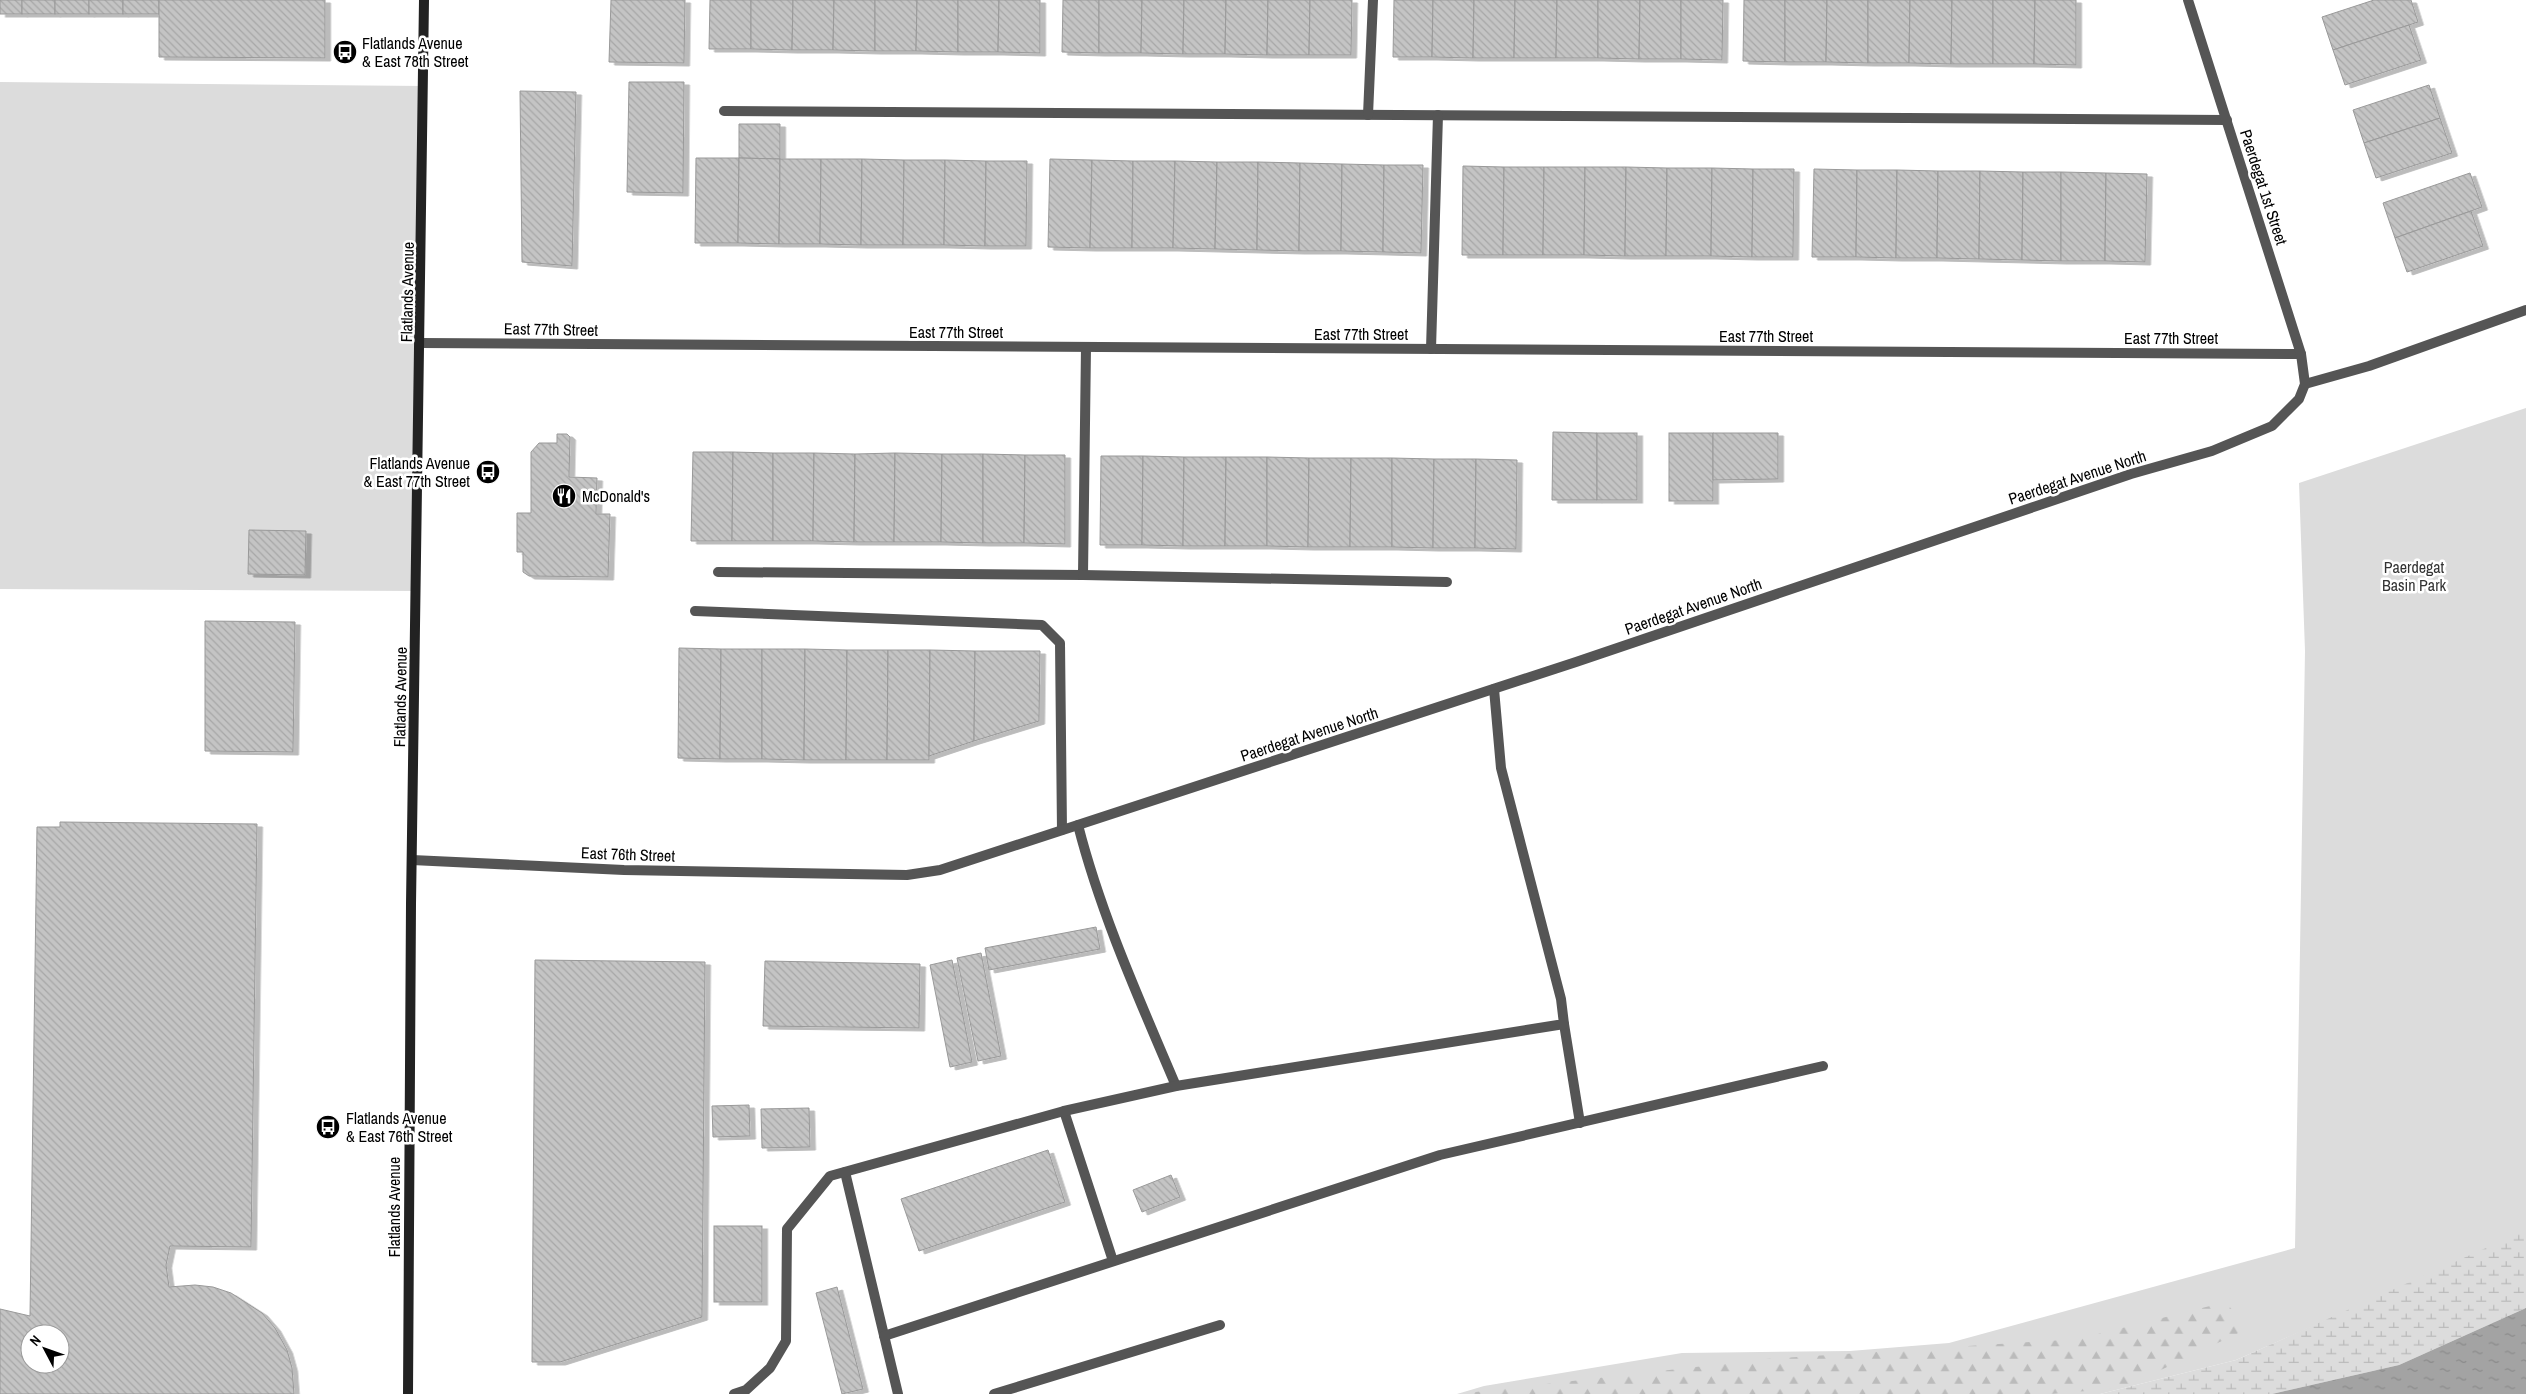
<svg xmlns="http://www.w3.org/2000/svg" width="2526" height="1394" font-family="'Archivo Narrow',sans-serif">
	<defs>
		<pattern id="forest-firs" width="22" height="20" patternUnits="userSpaceOnUse" patternTransform="scale(1.25)"><rect width="22" height="20" fill="#dcdcdc"/><path d="M5 1l3.5 6h-7zM16 11l3.5 6h-7z" fill="#bbb"/></pattern>
		<pattern id="wetland-marsh" width="20" height="14" patternUnits="userSpaceOnUse" patternTransform="scale(1.25)"><rect width="20" height="14" fill="#dcdcdc"/><path d="M1 5h8M5 5V1M11 12h8M15 12V8" fill="none" stroke="#bbb"/></pattern>
		<pattern id="water-ripples" width="26" height="14" patternUnits="userSpaceOnUse" patternTransform="scale(1.25)"><rect width="26" height="14" fill="#a3a3a3"/><path d="M2 4q2-2 4 0t4 0M15 11q2-2 4 0t4 0" fill="none" stroke="#8b8b8b"/></pattern>
		<pattern id="building-back-hatch" width="6" height="6" patternUnits="userSpaceOnUse" patternTransform="scale(1.25)"><rect width="6" height="6" fill="#c4c4c4"/><path d="M-1 5l2 2M0 0l6 6M5-1l2 2" fill="none" stroke="#a7a7a7"/></pattern>
		<filter id="shadow"><feDropShadow dx="5.5" dy="3" stdDeviation="0" flood-color="#0004"/></filter>
	</defs>
	<rect width="100%" height="100%" fill="#fff"/>
	<!-- green -->
	<g fill="#dcdcdc">
		<path d="M 0,82 L 424,86 L 417,591 L 0,589 Z"/>
		<path d="M 2526,408 L 2526,1271 L 2329,1319 L 2236,1360 L 2100,1394 L 1457,1394 L 1484,1386 L 1682,1353 L 1850,1351 L 1949,1343 L 2295,1248 L 2305,651 L 2299,483 Z"/>
	</g>
	<!-- forest -->
	<path fill="url(#forest-firs)" d="M 2226,1302 L 2247,1329 L 2123,1388 L 2050,1394 L 1458,1394 L 1766,1359 L 2078,1339 Z"/>
	<!-- wetland -->
	<path fill="url(#wetland-marsh)" d="M 2526,1230 L 2526,1308 L 2399,1365 L 2272,1394 L 2100,1394 L 2236,1360 Z"/>
	<!-- water -->
	<path fill="url(#water-ripples)" d="M 2526,1308 L 2526,1394 L 2272,1394 L 2399,1365 Z"/>
	<!-- building -->
	<g fill="url(#building-back-hatch)" stroke="#999" fill-rule="evenodd" filter="url(#shadow)">
		<rect x="0" y="0" width="22" height="14"/>
		<rect x="22" y="0" width="33" height="14"/>
		<rect x="55" y="0" width="34" height="14"/>
		<rect x="89" y="0" width="34" height="14"/>
		<rect x="123" y="0" width="36" height="14"/>
		<path d="M 159,0 L 325,0 L 325,58 L 159,57 Z"/>
		<path d="M 611,0 L 685,0 L 684,63 L 609,62 Z"/>
		<path d="M 710,0 L 751,0 L 751,49 L 709,49 Z"/>
		<path d="M 751,0 L 793,0 L 792,50 L 751,49 Z"/>
		<path d="M 793,0 L 834,0 L 833,50 L 792,50 Z"/>
		<path d="M 834,0 L 875,0 L 875,51 L 833,50 Z"/>
		<path d="M 875,0 L 917,0 L 916,51 L 875,51 Z"/>
		<path d="M 917,0 L 958,0 L 958,52 L 916,51 Z"/>
		<path d="M 958,0 L 999,0 L 998,52 L 958,52 Z"/>
		<path d="M 999,0 L 1040,0 L 1040,53 L 998,52 Z"/>
		<path d="M 1063,0 L 1099,0 L 1099,53 L 1062,52 Z"/>
		<path d="M 1099,0 L 1142,0 L 1141,53 L 1099,53 Z"/>
		<path d="M 1142,0 L 1184,0 L 1183,54 L 1141,53 Z"/>
		<path d="M 1184,0 L 1226,0 L 1225,54 L 1183,54 Z"/>
		<path d="M 1226,0 L 1268,0 L 1267,55 L 1225,54 Z"/>
		<path d="M 1268,0 L 1310,0 L 1309,55 L 1267,55 Z"/>
		<path d="M 1310,0 L 1352,0 L 1351,55 L 1309,55 Z"/>
		<path d="M 1394,0 L 1433,0 L 1432,57 L 1393,57 Z"/>
		<path d="M 1433,0 L 1474,0 L 1473,58 L 1432,57 Z"/>
		<path d="M 1474,0 L 1515,0 L 1514,58 L 1473,58 Z"/>
		<path d="M 1515,0 L 1557,0 L 1556,58 L 1514,58 Z"/>
		<path d="M 1557,0 L 1598,0 L 1598,58 L 1556,58 Z"/>
		<path d="M 1598,0 L 1640,0 L 1639,59 L 1598,58 Z"/>
		<path d="M 1640,0 L 1681,0 L 1681,59 L 1639,59 Z"/>
		<path d="M 1681,0 L 1723,0 L 1722,60 L 1681,59 Z"/>
		<path d="M 1744,0 L 1785,0 L 1785,62 L 1743,61 Z"/>
		<path d="M 1785,0 L 1827,0 L 1826,62 L 1785,62 Z"/>
		<path d="M 1827,0 L 1868,0 L 1868,63 L 1826,62 Z"/>
		<path d="M 1868,0 L 1910,0 L 1909,63 L 1868,63 Z"/>
		<path d="M 1910,0 L 1952,0 L 1951,64 L 1909,63 Z"/>
		<path d="M 1952,0 L 1993,0 L 1993,64 L 1951,64 Z"/>
		<path d="M 1993,0 L 2035,0 L 2034,64 L 1993,64 Z"/>
		<path d="M 2035,0 L 2076,0 L 2076,65 L 2034,64 Z"/>
		<path d="M 2374,0 L 2411,0 L 2418,22 L 2333,50 L 2322,17 Z"/>
		<path d="M 2409,25 L 2421,60 L 2345,85 L 2333,50 Z"/>
		<path d="M 629,82 L 684,82 L 683,193 L 627,192 Z"/>
		<path d="M 2429,85 L 2440,118 L 2364,143 L 2353,110 Z"/>
		<path d="M 520,91 L 576,92 L 572,266 L 522,262 Z"/>
		<path d="M 2440,118 L 2452,153 L 2376,178 L 2364,143 Z"/>
		<path d="M 739,124 L 780,124 L 780,159 L 739,158 Z"/>
		<path d="M 696,158 L 739,158 L 738,243 L 695,243 Z"/>
		<path d="M 739,158 L 780,159 L 779,244 L 738,243 Z"/>
		<path d="M 780,159 L 821,159 L 820,244 L 779,244 Z"/>
		<path d="M 821,159 L 862,159 L 861,245 L 820,244 Z"/>
		<path d="M 862,159 L 904,160 L 903,245 L 861,245 Z"/>
		<path d="M 1050,159 L 1092,160 L 1090,248 L 1048,247 Z"/>
		<path d="M 904,160 L 945,160 L 944,245 L 903,245 Z"/>
		<path d="M 945,160 L 986,161 L 985,246 L 944,245 Z"/>
		<path d="M 1092,160 L 1133,161 L 1132,248 L 1090,248 Z"/>
		<path d="M 986,161 L 1027,161 L 1026,246 L 985,246 Z"/>
		<path d="M 1133,161 L 1175,161 L 1173,248 L 1132,248 Z"/>
		<path d="M 1175,161 L 1217,162 L 1215,249 L 1173,248 Z"/>
		<path d="M 1217,162 L 1258,162 L 1257,250 L 1215,249 Z"/>
		<path d="M 1258,162 L 1300,163 L 1299,251 L 1257,250 Z"/>
		<path d="M 1300,163 L 1342,164 L 1341,251 L 1299,251 Z"/>
		<path d="M 1342,164 L 1384,165 L 1383,252 L 1341,251 Z"/>
		<path d="M 1384,165 L 1423,165 L 1421,253 L 1383,252 Z"/>
		<path d="M 1463,166 L 1504,167 L 1503,255 L 1462,255 Z"/>
		<path d="M 1504,167 L 1544,167 L 1543,255 L 1503,255 Z"/>
		<path d="M 1544,167 L 1585,167 L 1584,255 L 1543,255 Z"/>
		<path d="M 1585,167 L 1626,167 L 1625,256 L 1584,255 Z"/>
		<path d="M 1626,167 L 1667,168 L 1666,256 L 1625,256 Z"/>
		<path d="M 1667,168 L 1712,168 L 1711,256 L 1666,256 Z"/>
		<path d="M 1712,168 L 1753,169 L 1752,257 L 1711,256 Z"/>
		<path d="M 1753,169 L 1794,169 L 1793,257 L 1752,257 Z"/>
		<path d="M 1814,169 L 1857,170 L 1856,257 L 1812,257 Z"/>
		<path d="M 1857,170 L 1897,170 L 1896,258 L 1856,257 Z"/>
		<path d="M 1897,170 L 1938,171 L 1937,258 L 1896,258 Z"/>
		<path d="M 1938,171 L 1980,171 L 1979,259 L 1937,258 Z"/>
		<path d="M 1980,171 L 2023,172 L 2022,260 L 1979,259 Z"/>
		<path d="M 2023,172 L 2061,172 L 2061,261 L 2022,260 Z"/>
		<path d="M 2061,172 L 2106,173 L 2105,261 L 2061,261 Z"/>
		<path d="M 2106,173 L 2147,174 L 2145,262 L 2105,261 Z"/>
		<path d="M 2470,173 L 2482,207 L 2395,238 L 2383,203 Z"/>
		<path d="M 2471,211 L 2483,246 L 2407,272 L 2395,238 Z"/>
		<path d="M 1553,432 L 1597,433 L 1597,500 L 1552,500 Z"/>
		<rect x="1597" y="433" width="40" height="67"/>
		<rect x="1669" y="433" width="44" height="68"/>
		<path d="M 1713,433 L 1778,433 L 1778,479 L 1713,480 Z"/>
		<path d="M 557,434 L 567,434 L 570,437 L 569,477 L 597,478 L 596,514 L 610,514 L 608,577 L 529,576 L 523,572 L 523,552 L 517,552 L 517,513 L 531,513 L 531,452 L 539,443 L 557,443 Z"/>
		<path d="M 693,452 L 733,452 L 732,541 L 691,541 Z"/>
		<path d="M 733,452 L 773,453 L 773,541 L 732,541 Z"/>
		<path d="M 773,453 L 814,453 L 813,541 L 773,541 Z"/>
		<path d="M 814,453 L 855,454 L 854,542 L 813,541 Z"/>
		<path d="M 895,453 L 894,542 L 854,542 L 855,454 Z"/>
		<path d="M 895,453 L 942,454 L 941,542 L 894,542 Z"/>
		<path d="M 942,454 L 983,454 L 983,543 L 941,542 Z"/>
		<path d="M 983,454 L 1025,455 L 1024,543 L 983,543 Z"/>
		<path d="M 1025,455 L 1065,455 L 1065,544 L 1024,543 Z"/>
		<path d="M 1101,456 L 1143,456 L 1142,545 L 1100,545 Z"/>
		<path d="M 1143,456 L 1184,457 L 1183,546 L 1142,545 Z"/>
		<path d="M 1184,457 L 1226,457 L 1225,546 L 1183,546 Z"/>
		<path d="M 1226,457 L 1267,457 L 1267,546 L 1225,546 Z"/>
		<path d="M 1267,457 L 1309,458 L 1308,547 L 1267,546 Z"/>
		<path d="M 1309,458 L 1351,458 L 1350,547 L 1308,547 Z"/>
		<path d="M 1351,458 L 1392,458 L 1392,547 L 1350,547 Z"/>
		<path d="M 1392,458 L 1434,459 L 1433,548 L 1392,547 Z"/>
		<path d="M 1434,459 L 1476,459 L 1475,548 L 1433,548 Z"/>
		<path d="M 1476,459 L 1517,460 L 1516,549 L 1475,548 Z"/>
		<path d="M 249,530 L 306,531 L 305,575 L 248,574 Z"/>
		<path d="M 205,621 L 295,622 L 293,752 L 205,751 Z"/>
		<path d="M 679,648 L 721,649 L 720,759 L 678,758 Z"/>
		<path d="M 721,649 L 762,649 L 762,759 L 720,759 Z"/>
		<path d="M 762,649 L 805,649 L 804,760 L 762,759 Z"/>
		<path d="M 805,649 L 847,650 L 846,760 L 804,760 Z"/>
		<path d="M 847,650 L 888,650 L 887,760 L 846,760 Z"/>
		<path d="M 888,650 L 930,650 L 929,760 L 887,760 Z"/>
		<path d="M 930,650 L 975,651 L 974,741 L 929,756 Z"/>
		<path d="M 975,651 L 1040,651 L 1039,721 L 974,741 Z"/>
		<path d="M 60,822 L 257,824 L 251,1247 L 170,1246 L 166,1265 L 169,1287 L 195,1285 L 213,1287 L 231,1293 L 262,1313 L 275,1328 L 287,1350 L 292,1368 L 294,1394 L 0,1394 L 0,1309 L 30,1316 L 37,827 L 60,827 ZM 30,1334 L 60,1334 L 60,1364 L 30,1364 Z"/>
		<path d="M 1096,927 L 1100,949 L 989,970 L 985,948 Z"/>
		<path d="M 981,953 L 1001,1056 L 978,1061 L 957,958 Z"/>
		<path d="M 535,960 L 705,962 L 702,1317 L 560,1362 L 532,1362 Z"/>
		<path d="M 952,960 L 972,1062 L 950,1067 L 930,965 Z"/>
		<path d="M 765,961 L 920,964 L 919,1028 L 763,1026 Z"/>
		<path d="M 749,1105 L 750,1136 L 713,1137 L 712,1106 Z"/>
		<path d="M 809,1108 L 810,1147 L 762,1148 L 761,1109 Z"/>
		<path d="M 1048,1150 L 1065,1202 L 919,1251 L 901,1199 Z"/>
		<path d="M 1171,1175 L 1180,1197 L 1142,1212 L 1133,1190 Z"/>
		<rect x="714" y="1226" width="48" height="76"/>
		<path d="M 837,1287 L 863,1389 L 842,1394 L 816,1293 Z"/>
	</g>
	<g fill="none" stroke-linecap="round" stroke-linejoin="round">
		<!-- lane -->
		<g stroke="#555" stroke-width="10">
			<path d="M 724,111 L 2227,120"/>
			<path d="M 1368,115 L 1373,0"/>
			<path d="M 1431,349 L 1438,115"/>
			<path d="M 718,572 L 1083,575 L 1086,347"/>
			<path d="M 1083,575 L 1447,582"/>
			<path d="M 695,611 L 1042,625 L 1060,643 L 1062,830"/>
			<path d="M 1078,825 C 1101,915 1140,1001 1176,1086"/>
			<path d="M 1564,1024 L 1580,1123"/>
			<path d="M 1064,1111 L 1113,1261"/>
			<path d="M 845,1172 L 898,1394"/>
			<path d="M 884,1336 L 1440,1155 L 1823,1066"/>
			<path d="M 734,1394 L 746,1390 L 770,1368 L 786,1341 L 787,1229 L 830,1176 L 1064,1111 L 1176,1086 L 1564,1024 L 1561,999 L 1501,768 L 1494,689"/>
			<path d="M 994,1394 L 1220,1325"/>
		</g>
		<!-- street -->
		<g stroke="#555" stroke-width="10">
			<path d="M 421,343 L 2301,354"/>
			<path d="M 2305,384 L 2369,366 L 2526,310"/>
			<path d="M 412,860 L 624,870 L 907,875 L 940,870 L 1576,662 L 2131,474 L 2212,451 L 2272,426 L 2299,399 L 2305,384 L 2301,354 L 2188,0"/>
		</g>
		<!-- secondary -->
		<path stroke="#222" stroke-width="10" d="M 408,1394 L 411,904 L 424,0"/>
	</g>
	<!-- icons -->
	<defs>
		<g id="bus-disc" transform="scale(1.25)"><circle r="9.5" fill="#000" stroke="#fff"/><path d="M-5-6H5V4H4V6H2V4H-2V6H-4V4H-5ZM-3.5-4V0h7V-4ZM-3.5 1.2v1.5H-2V1.2ZM2 1.2v1.5H3.5V1.2Z" fill="#fff"/></g>
		<g id="restaurant-disc" transform="scale(1.25)"><circle r="9.5" fill="#000" stroke="#fff"/><path d="M-5-6h1v4h1v-4h1v4h1v-4h1v5L-1.5 .5V6h-2V.5L-5-1ZM5-6V6H3V1.5H1.5Q1.5-4 5-6Z" fill="#fff"/></g>
	</defs>
	<g fill-rule="evenodd">
		<use href="#bus-disc" x="345" y="52"/>
		<use href="#bus-disc" x="488" y="472"/>
		<use href="#restaurant-disc" x="564" y="496"/>
		<use href="#bus-disc" x="328" y="1127"/>
	</g>
	<g text-anchor="middle" stroke-width="5" stroke-linejoin="round" paint-order="stroke">
		<!-- poi labels -->
		<g font-size="16" fill="#000" stroke="#fff" text-anchor="start">
			<text x="362" y="49">Flatlands Avenue<tspan x="362" dy="18">&amp; East 78th Street</tspan></text>
			<text x="470" y="469" text-anchor="end">Flatlands Avenue<tspan x="470" dy="18">&amp; East 77th Street</tspan></text>
			<text x="582" y="502">McDonald's</text>
			<text x="346" y="1124">Flatlands Avenue<tspan x="346" dy="18">&amp; East 76th Street</tspan></text>
		</g>
		<!-- street labels -->
		<g font-size="16" fill="#000" stroke="#fff">
			<text transform="translate(2264 187) rotate(72)" y="6">Paerdegat 1st Street</text>
			<text transform="translate(407 292) rotate(-89)" y="6">Flatlands Avenue</text>
			<text transform="translate(551 329) rotate(1)" y="6">East 77th Street</text>
			<text x="956" y="338">East 77th Street</text>
			<text x="1361" y="340">East 77th Street</text>
			<text x="1766" y="342">East 77th Street</text>
			<text x="2171" y="344">East 77th Street</text>
			<text transform="translate(2077 477) rotate(-18)" y="6">Paerdegat Avenue North</text>
			<text transform="translate(1693 606) rotate(-19)" y="6">Paerdegat Avenue North</text>
			<text transform="translate(400 697) rotate(-89)" y="6">Flatlands Avenue</text>
			<text transform="translate(1309 734) rotate(-18)" y="6">Paerdegat Avenue North</text>
			<text transform="translate(628 854) rotate(2)" y="6">East 76th Street</text>
			<text transform="translate(394 1207) rotate(-90)" y="6">Flatlands Avenue</text>
		</g>
		<!-- park labels -->
		<g font-size="16" fill="#333" stroke="#fff">
			<text x="2414" y="573">Paerdegat<tspan x="2414" dy="18">Basin Park</tspan></text>
		</g>
	</g>
	<!-- north arrow -->
	<g transform="translate(45 1349) rotate(311)"><circle r="24" fill="#ffffff" stroke="#999999"/>
	<path d="M0-4L9 19L0 12L-9 19Z" fill="#000000"/>
	<text y="-8" font-size="14" font-weight="bold" text-anchor="middle" fill="#000000">N</text>
	</g>
</svg>
